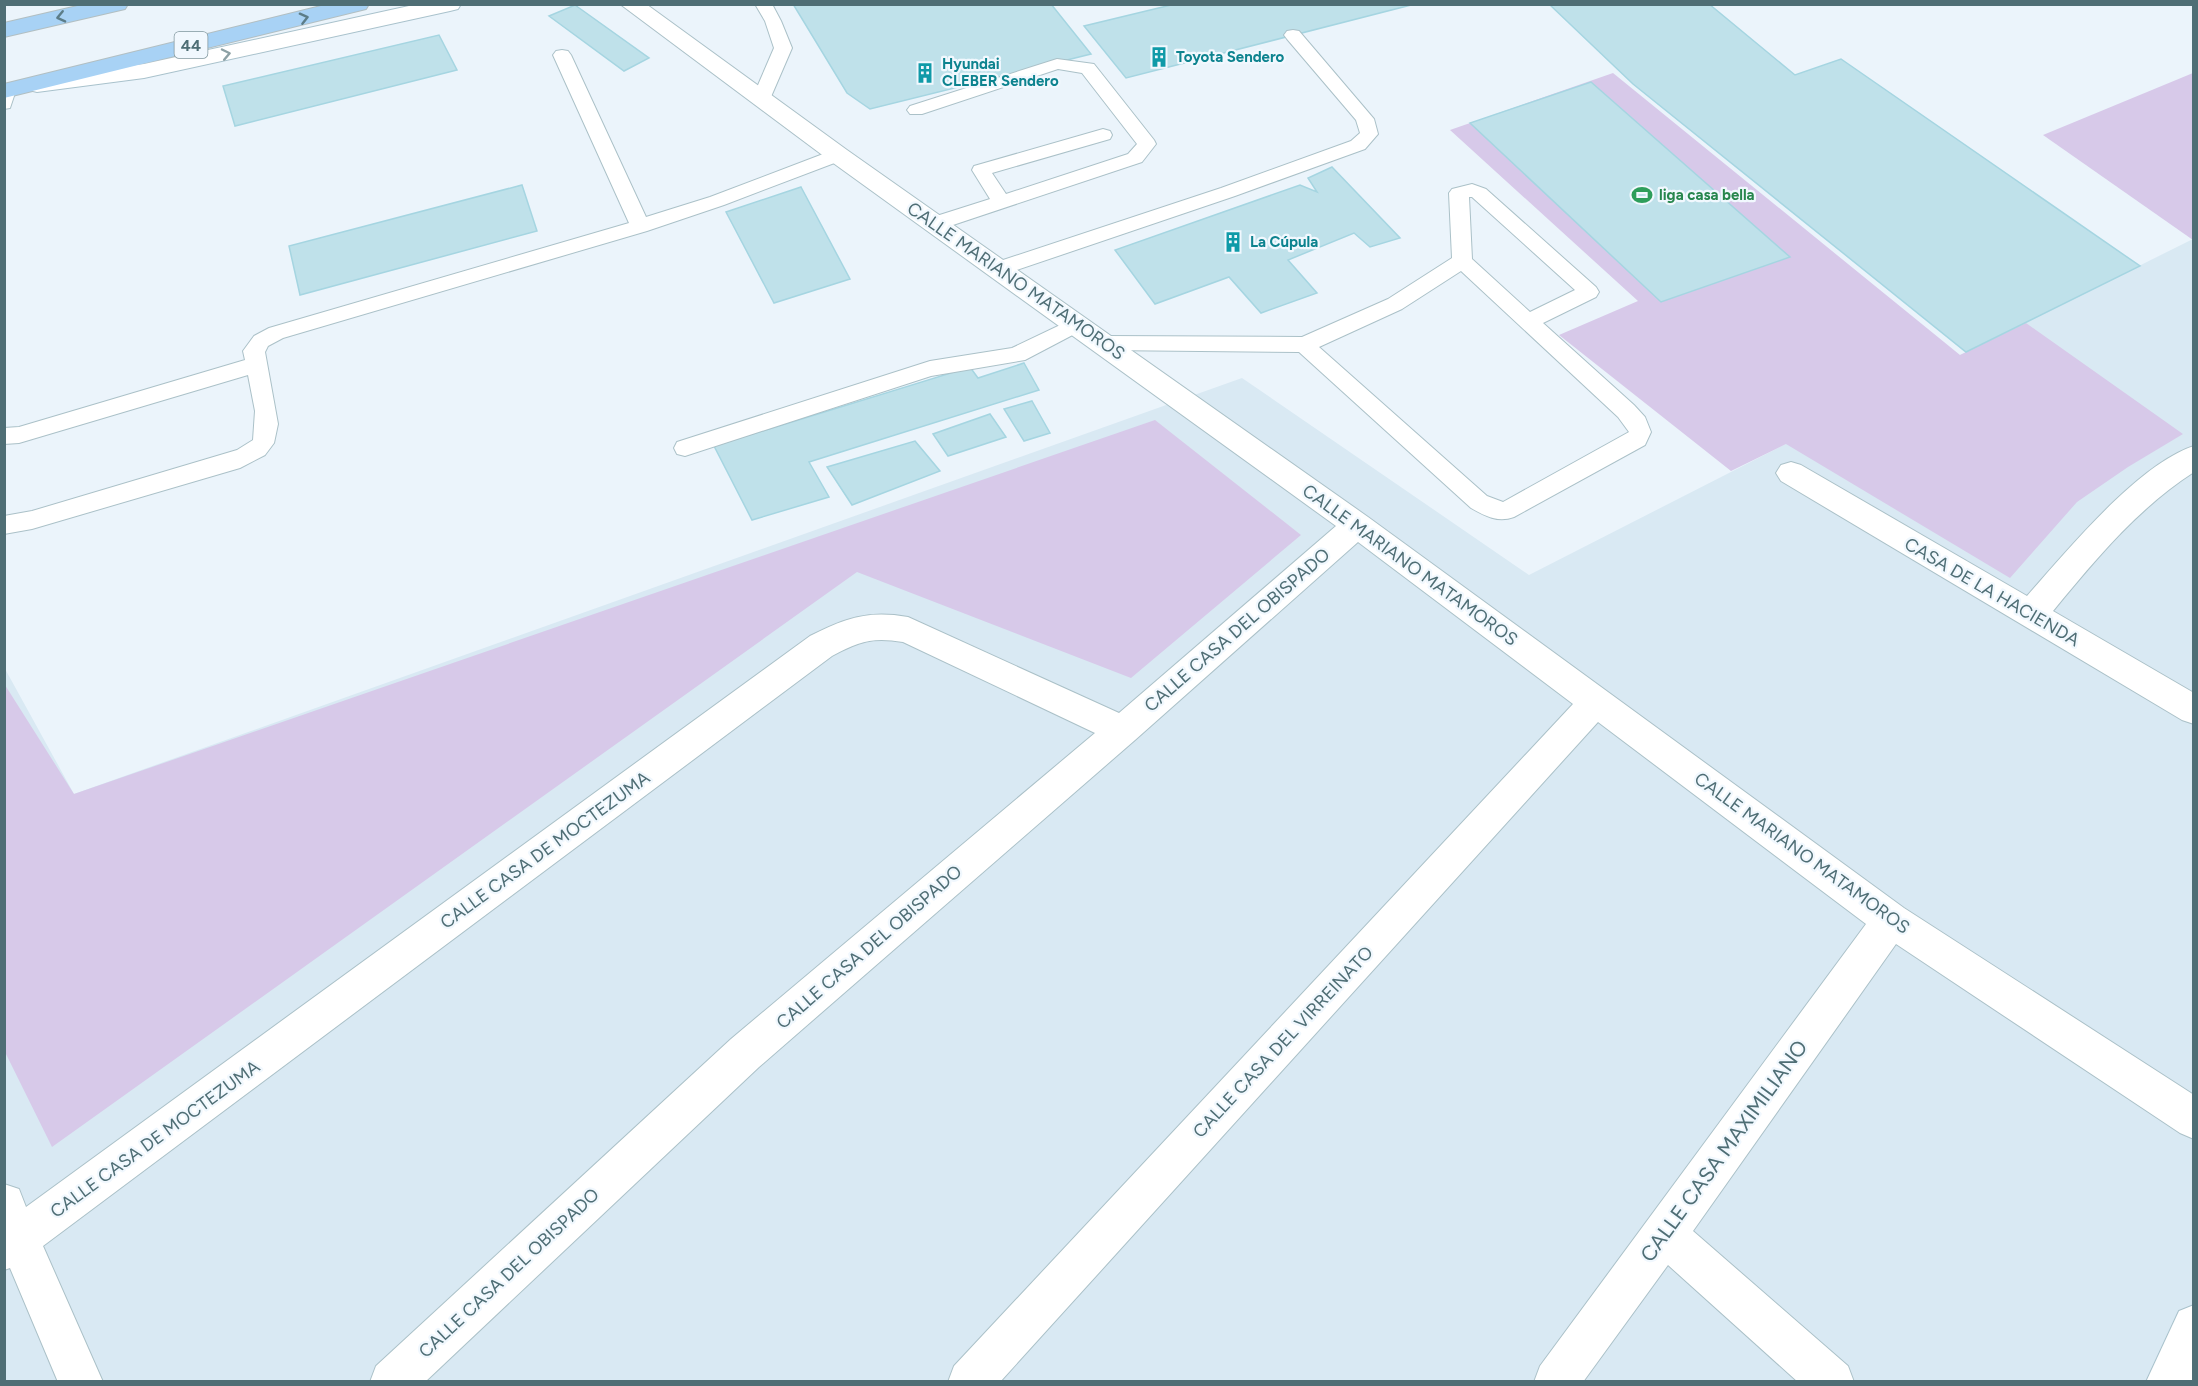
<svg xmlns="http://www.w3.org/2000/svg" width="2198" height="1386" font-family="Figtree,sans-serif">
	<rect width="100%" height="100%" fill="#ebf4fb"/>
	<!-- residential -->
	<path fill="#d9e9f3" d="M 2193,239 L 2193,1381 L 5,1381 L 4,667 L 74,794 L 1242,378 L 1529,575 L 1966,352 Z"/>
	<!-- green -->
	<g fill="#d7c9e9">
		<path d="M 1613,73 L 1960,355 L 2026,323 L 2183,434 L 2128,467 L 2077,502 L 2010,578 L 1786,444 L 1731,471 L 1559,335 L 1638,301 L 1450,130 Z"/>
		<path d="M 2193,73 L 2194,239 L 2193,240 L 2043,135 Z"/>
		<path d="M 1155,420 L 1301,535 L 1131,678 L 857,572 L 52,1147 L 5,1052 L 5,685 L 74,794 Z"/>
	</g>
	<!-- building -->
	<g fill="#bfe1ea" stroke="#a5d5e1" stroke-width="1.5">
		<path d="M 793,4 L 1051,4 L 1091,54 L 870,109 L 847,93 Z"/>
		<path d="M 1175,4 L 1415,4 L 1126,78 L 1084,26 Z"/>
		<path d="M 1549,4 L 1709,4 L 1795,75 L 1841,59 L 2140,266 L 1966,352 L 1633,84 Z"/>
		<path d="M 575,5 L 649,58 L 624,71 L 549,16 Z"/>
		<path d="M 439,35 L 457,70 L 235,126 L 223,86 Z"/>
		<path d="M 1591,82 L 1790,257 L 1661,302 L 1470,123 Z"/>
		<path d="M 1332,167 L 1400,238 L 1370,247 L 1354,233 L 1288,260 L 1317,293 L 1261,313 L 1229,277 L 1155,304 L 1115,250 L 1300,185 L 1317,192 L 1308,178 Z"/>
		<path d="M 522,185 L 537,231 L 300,295 L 289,246 Z"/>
		<path d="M 801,187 L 850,279 L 774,303 L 726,212 Z"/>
		<path d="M 1024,363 L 1039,390 L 809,462 L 829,497 L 752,520 L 714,446 L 970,367 L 978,378 Z"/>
		<path d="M 1032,401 L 1050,433 L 1024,441 L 1004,409 Z"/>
		<path d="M 990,414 L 1006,437 L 948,456 L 933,434 Z"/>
		<path d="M 915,441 L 940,471 L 852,505 L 827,467 Z"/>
	</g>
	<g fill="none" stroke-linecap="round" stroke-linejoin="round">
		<!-- lane casing -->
		<g stroke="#abc1c8" stroke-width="2">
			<g id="lane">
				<path d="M 755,4 L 772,4 L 781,21 L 792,48 L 770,99 L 767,103 L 755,103 L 752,99 L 774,48 L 765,21 Z"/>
				<path d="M 1293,30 L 1299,31 L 1374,119 L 1378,134 L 1365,149 L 1235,196 L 1005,274 L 998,276 L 991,274 L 988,269 L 991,264 L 1221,188 L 1351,141 L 1360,133 L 1356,120 L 1287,39 L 1284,35 L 1287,31 Z"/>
				<path d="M 562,50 L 568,51 L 571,55 L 646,217 L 710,197 L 831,151 L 845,151 L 847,155 L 845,159 L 724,205 L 647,231 L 283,338 L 268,346 L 265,352 L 278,424 L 274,443 L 265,455 L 240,468 L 32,529 L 4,534 L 4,516 L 32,511 L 237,450 L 253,440 L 255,411 L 248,375 L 19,443 L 4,444 L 4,428 L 19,427 L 245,360 L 243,351 L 254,336 L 269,328 L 629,223 L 553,55 L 556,51 Z"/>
				<path d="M 1057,59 L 1094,64 L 1154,140 L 1156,144 L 1142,162 L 941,229 L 934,230 L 927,229 L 924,224 L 927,219 L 990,199 L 972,170 L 974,166 L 1103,129 L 1110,131 L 1112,135 L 1110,139 L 992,173 L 1006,194 L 1128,154 L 1137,144 L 1082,73 L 1058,69 L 922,114 L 910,114 L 907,110 L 910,106 Z"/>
				<path d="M 4,85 L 13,86 L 16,90 L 10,108 L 4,109 Z"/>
				<path d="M 1472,184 L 1486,189 L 1596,287 L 1599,292 L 1596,297 L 1543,323 L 1634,405 L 1645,417 L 1651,432 L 1645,445 L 1514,517 C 1498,523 1485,516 1471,508 L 1299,352 L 1104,350 L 1097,348 L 1093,343 L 1097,338 L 1104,336 L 1302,337 L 1388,299 L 1452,258 L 1449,193 L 1452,189 ZM 1469,197 L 1472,197 L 1575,290 L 1530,312 L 1472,259 ZM 1461,271 L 1618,417 L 1629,432 L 1503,502 L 1487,496 L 1319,347 L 1402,309 Z"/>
				<path d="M 1077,317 L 1084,319 L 1087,324 L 1084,329 L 1025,360 L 931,376 L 685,456 L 677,454 L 674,448 L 677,442 L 930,361 L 1012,348 Z"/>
			</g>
		</g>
		<!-- street casing -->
		<g stroke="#abc1c8" stroke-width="2">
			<g id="street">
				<path d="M 620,4 L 646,4 L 847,150 L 1368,517 L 1904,908 L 2194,1095 L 2194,1139 L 2180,1133 L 1896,944 L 1693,1231 L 1848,1366 L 1854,1382 L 1798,1382 L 1668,1265 L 1583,1382 L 1534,1382 L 1540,1366 L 1866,924 L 1598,722 L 1000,1382 L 948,1382 L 954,1366 L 1573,704 L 1358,542 L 1135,740 L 759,1067 L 425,1382 L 370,1382 L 376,1366 L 731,1039 L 1095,733 L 903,642 C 873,637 859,641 832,656 L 43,1246 L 103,1382 L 58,1382 L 10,1268 L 4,1270 L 4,1184 L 19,1189 L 26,1207 L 810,636 C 845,618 868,610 908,617 L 1119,713 L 1336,526 L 829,160 Z"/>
				<path d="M 2194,446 L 2194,472 C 2138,508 2095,560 2053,611 L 2194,693 L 2194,724 L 2182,720 L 1781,481 L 1776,473 L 1781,465 L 1791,462 L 1801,465 L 2027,596 C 2066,552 2138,464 2194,446 Z"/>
			</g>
		</g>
		<!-- secondary casing -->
		<g stroke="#a9c2cc" stroke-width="2">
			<g id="secondary">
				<path d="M 418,4 L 461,4 L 458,9 L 450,11 L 144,78 L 37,92 L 29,90 L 25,85 L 29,80 L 37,78 L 144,64 Z"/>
				<path d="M 2194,1305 L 2194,1376 L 2191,1382 L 2146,1382 L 2179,1311 Z"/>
			</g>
		</g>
		<!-- primary casing -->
		<g stroke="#b2bfc2" stroke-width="2">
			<g id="primary">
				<path d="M 86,4 L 128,4 L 125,9 L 4,37 L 4,23 Z"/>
				<path d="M 329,4 L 369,4 L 366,9 L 4,98 L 4,84 Z"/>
			</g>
		</g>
		<!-- lane -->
		<use href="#lane" fill="#fff" fill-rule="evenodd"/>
		<!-- street -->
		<use href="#street" fill="#fff" fill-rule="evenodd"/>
		<!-- secondary -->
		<use href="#secondary" fill="#fff" fill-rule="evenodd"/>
		<!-- primary -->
		<use href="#primary" fill="#a8d2f5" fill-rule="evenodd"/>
	</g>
	<!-- one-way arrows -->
	<defs><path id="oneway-chevron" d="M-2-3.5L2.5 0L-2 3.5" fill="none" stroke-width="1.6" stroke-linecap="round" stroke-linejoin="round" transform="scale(1.5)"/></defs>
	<g stroke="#5c7d88">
		<use href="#oneway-chevron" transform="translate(61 17) rotate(167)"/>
		<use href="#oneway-chevron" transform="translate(304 18) rotate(-14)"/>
	</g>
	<use stroke="#8da1a5" href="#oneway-chevron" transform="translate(226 54) rotate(-12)"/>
	<!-- icons -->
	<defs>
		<g id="building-bare" transform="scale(1.62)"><path d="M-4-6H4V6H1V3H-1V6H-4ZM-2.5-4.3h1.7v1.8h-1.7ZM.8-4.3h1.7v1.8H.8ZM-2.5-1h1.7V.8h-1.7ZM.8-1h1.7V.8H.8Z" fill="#0f9aa8" stroke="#f1f8fe" stroke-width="2.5" paint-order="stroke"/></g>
		<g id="stadium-bare" transform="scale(1.62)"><path d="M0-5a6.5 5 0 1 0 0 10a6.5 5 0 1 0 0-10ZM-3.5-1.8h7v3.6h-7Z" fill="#2e9e5b" stroke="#f1f8fe" stroke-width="2.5" paint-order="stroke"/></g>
	</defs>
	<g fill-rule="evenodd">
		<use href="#building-bare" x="1159" y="57"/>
		<use href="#building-bare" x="925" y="73"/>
		<use href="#stadium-bare" x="1642" y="195"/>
		<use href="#building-bare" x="1233" y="242"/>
	</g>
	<g text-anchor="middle" stroke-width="4.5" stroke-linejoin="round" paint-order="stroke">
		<!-- far-culture labels -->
		<g font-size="15" font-weight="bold" fill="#0d838f" stroke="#f1f8fe" text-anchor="start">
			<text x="1176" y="62">Toyota Sendero</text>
			<text x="942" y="69">Hyundai<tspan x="942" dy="17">CLEBER Sendero</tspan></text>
			<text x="1250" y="247">La Cúpula</text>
		</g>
		<!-- far-leisure labels -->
		<g font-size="15" font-weight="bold" fill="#27864d" stroke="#f1f8fe" text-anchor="start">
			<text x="1659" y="200">liga casa bella</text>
		</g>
		<!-- shield labels -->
		<rect fill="#f1f8fe" stroke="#80979e" stroke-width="1.5" x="174.5" y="32" width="33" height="26" rx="4.5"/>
		<g font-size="16" font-weight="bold" fill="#4f6e75">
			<text x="191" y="51">44</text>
		</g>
		<!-- street labels -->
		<g font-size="18" fill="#4f6e75" stroke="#f1f8fe">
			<text transform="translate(1016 281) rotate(35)" y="6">CALLE MARIANO MATAMOROS</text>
			<text transform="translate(1410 565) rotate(36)" y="6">CALLE MARIANO MATAMOROS</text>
			<text transform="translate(1992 592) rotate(30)" y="6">CASA DE LA HACIENDA</text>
			<text transform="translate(1237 630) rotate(-41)" y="6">CALLE CASA DEL OBISPADO</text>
			<text transform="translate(545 850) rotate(-36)" y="6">CALLE CASA DE MOCTEZUMA</text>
			<text transform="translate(1802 853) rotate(36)" y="6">CALLE MARIANO MATAMOROS</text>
			<text transform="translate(869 947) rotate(-41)" y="6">CALLE CASA DEL OBISPADO</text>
			<text transform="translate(1283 1042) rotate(-47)" y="6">CALLE CASA DEL VIRREINATO</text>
			<text transform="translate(155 1139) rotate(-36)" y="6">CALLE CASA DE MOCTEZUMA</text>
			<text transform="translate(509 1273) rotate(-43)" y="6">CALLE CASA DEL OBISPADO</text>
		</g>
		<!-- near-street labels -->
		<g font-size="21" fill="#4f6e75" stroke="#f1f8fe">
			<text transform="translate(1724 1151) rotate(-54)" y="7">CALLE CASA MAXIMILIANO</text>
		</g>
	</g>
	<!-- border -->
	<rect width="2198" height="1386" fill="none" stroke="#4f6e75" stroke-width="12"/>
</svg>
